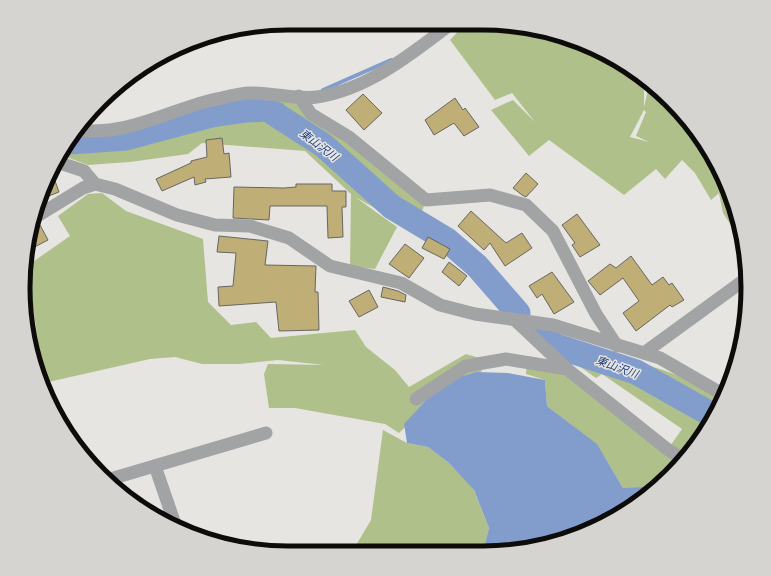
<svg xmlns="http://www.w3.org/2000/svg" width="771" height="576" font-family="Mulish,'Noto Sans JP',sans-serif">
	<rect width="100%" height="100%" fill="#e6e5e2"/>
	<!-- green -->
	<g fill="#b0c08b" fill-rule="evenodd">
		<path d="M 466,23 L 500,24 L 551,32 L 630,68 L 644,81 L 644,107 L 649,86 L 693,127 L 714,161 L 720,183 L 726,185 L 739,220 L 743,244 L 723,213 L 719,193 L 711,200 L 695,173 L 682,160 L 665,179 L 656,169 L 624,195 L 549,140 L 529,156 L 491,110 L 513,100 L 535,122 L 512,93 L 495,100 L 450,40 ZM 644,110 L 646,112 L 636,136 L 649,142 L 630,137 Z"/>
		<path d="M 247,93 L 299,96 L 426,200 L 417,226 L 405,225 L 355,197 L 397,227 L 375,269 L 350,266 L 351,194 L 305,151 L 202,143 L 188,154 L 130,162 L 88,165 L 61,155 L 80,129 L 96,132 Z"/>
		<path d="M 102,193 L 126,211 L 203,239 L 208,302 L 231,325 L 256,322 L 271,338 L 355,330 L 366,347 L 395,370 L 409,387 L 466,354 L 486,360 L 481,372 L 435,398 L 399,433 L 385,424 L 295,408 L 269,408 L 264,374 L 268,364 L 324,365 L 278,360 L 240,364 L 202,364 L 175,357 L 150,359 L 44,383 L 27,266 L 70,236 L 58,216 L 88,194 Z"/>
		<path d="M 543,333 L 663,370 L 714,389 L 724,395 L 712,421 L 684,460 L 668,449 L 682,429 L 602,374 L 596,378 L 537,336 Z"/>
		<path d="M 527,360 L 568,370 L 682,462 L 652,491 L 623,488 L 604,456 L 572,425 L 547,406 L 545,380 L 526,374 Z"/>
		<path d="M 383,430 L 407,443 L 428,447 L 449,463 L 473,488 L 489,528 L 483,551 L 352,552 L 371,520 Z"/>
	</g>
	<!-- water -->
	<path fill="#829dcc" d="M 476,372 L 508,373 L 545,380 L 547,406 L 597,444 L 623,488 L 648,487 L 652,491 L 644,498 L 584,533 L 518,551 L 483,551 L 489,528 L 474,490 L 449,463 L 428,447 L 407,443 L 404,424 L 442,383 Z"/>
	<g fill="none" stroke-linecap="round" stroke-linejoin="round">
		<!-- stream -->
		<g stroke="#829dcc" stroke-width="4">
			<path d="M 453,29 L 461,23"/>
			<path d="M 323,90 L 391,60"/>
			<path d="M 267,109 L 282,105"/>
		</g>
		<!-- river -->
		<g stroke="#829dcc" stroke-width="25">
			<path d="M 71,142 L 126,138 L 212,115 L 247,110 L 267,109 L 323,145 L 392,207 L 447,240 L 477,266 L 518,313"/>
			<path d="M 540,333 L 556,346 L 636,372 L 714,416"/>
		</g>
	</g>
	<!-- building -->
	<g fill="#c0ae77" stroke="#666663">
		<path d="M 363,94 L 382,113 L 364,130 L 346,110 Z"/>
		<path d="M 455,98 L 463,110 L 465,108 L 479,127 L 464,136 L 454,123 L 434,135 L 425,120 Z"/>
		<path d="M 222,138 L 224,154 L 229,153 L 231,177 L 205,179 L 206,182 L 195,185 L 194,177 L 162,191 L 156,179 L 191,163 L 191,161 L 207,157 L 206,140 Z"/>
		<path d="M 51,170 L 59,192 L 41,199 L 50,171 Z"/>
		<path d="M 526,173 L 538,184 L 526,197 L 522,195 L 513,188 Z"/>
		<path d="M 296,184 L 332,184 L 332,191 L 346,191 L 346,207 L 342,207 L 343,237 L 328,238 L 327,206 L 270,206 L 269,220 L 233,218 L 234,187 L 284,188 L 296,187 Z"/>
		<path d="M 471,211 L 506,243 L 522,233 L 532,248 L 505,266 L 490,243 L 484,250 L 458,226 Z"/>
		<path d="M 577,214 L 600,245 L 580,257 L 572,245 L 575,243 L 562,225 Z"/>
		<path d="M 40,225 L 48,240 L 27,251 L 30,231 Z"/>
		<path d="M 219,236 L 268,241 L 265,265 L 316,266 L 315,292 L 318,292 L 319,330 L 279,331 L 276,302 L 219,306 L 218,287 L 233,286 L 236,253 L 217,252 Z"/>
		<path d="M 428,237 L 450,249 L 444,259 L 422,248 Z"/>
		<path d="M 405,244 L 424,258 L 409,278 L 389,264 Z"/>
		<path d="M 631,256 L 652,285 L 663,277 L 669,285 L 672,283 L 684,300 L 672,307 L 670,305 L 636,331 L 623,313 L 639,301 L 623,278 L 600,295 L 588,281 L 610,264 L 616,268 Z"/>
		<path d="M 449,262 L 467,276 L 459,286 L 442,272 Z"/>
		<path d="M 552,272 L 574,302 L 554,314 L 542,294 L 537,298 L 529,286 Z"/>
		<path d="M 383,287 L 398,291 L 406,295 L 405,302 L 381,297 Z"/>
		<path d="M 369,290 L 378,307 L 359,317 L 349,301 Z"/>
	</g>
	<g fill="none" stroke-linecap="round" stroke-linejoin="round">
		<!-- minor -->
		<g stroke="#a2a3a4" stroke-width="13">
			<path d="M 299,96 L 311,114 L 349,137 L 426,200 L 490,195 L 526,205 L 553,231 L 596,314 L 617,346"/>
			<path d="M 80,130 C 127,136 167,111 212,100 C 223,98 236,94 248,93 C 270,92 296,100 317,97 C 367,90 413,53 452,23"/>
			<path d="M 57,162 L 84,171 L 95,184"/>
			<path d="M 34,218 L 83,188 L 95,184 L 115,189 L 177,215 L 215,225 L 250,226 L 289,238 L 330,266 L 401,283 L 440,305 L 475,314 L 553,325 L 660,358 L 724,395"/>
			<path d="M 515,320 L 567,369"/>
			<path d="M 644,353 L 747,278"/>
			<path d="M 416,399 L 466,366 L 506,359 L 567,369 L 667,449 L 684,460"/>
			<path d="M 155,466 L 176,527"/>
			<path d="M 107,480 L 266,433"/>
		</g>
	</g>
	<g text-anchor="middle" stroke-width="3" stroke-linejoin="round" paint-order="stroke">
		<!-- water labels -->
		<g font-size="11" font-style="italic" fill="#1d3d77" stroke="#e6e5e2">
			<text transform="translate(319 145) rotate(37)" y="4">東山沢川</text>
			<text transform="translate(617 367) rotate(20)" y="4">東山沢川</text>
		</g>
	</g>
	<!-- crop -->
	<path d="M0 0H771V576H0ZM288 30H483A258 258 0 0 1 741 288V288A258 258 0 0 1 483 546H288A258 258 0 0 1 30 288V288A258 258 0 0 1 288 30Z" fill="#d5d4d1" fill-rule="evenodd"/>
	<path fill="none" stroke="#0d0c0b" stroke-width="5" d="M288 30H483A258 258 0 0 1 741 288V288A258 258 0 0 1 483 546H288A258 258 0 0 1 30 288V288A258 258 0 0 1 288 30Z"/>
</svg>
